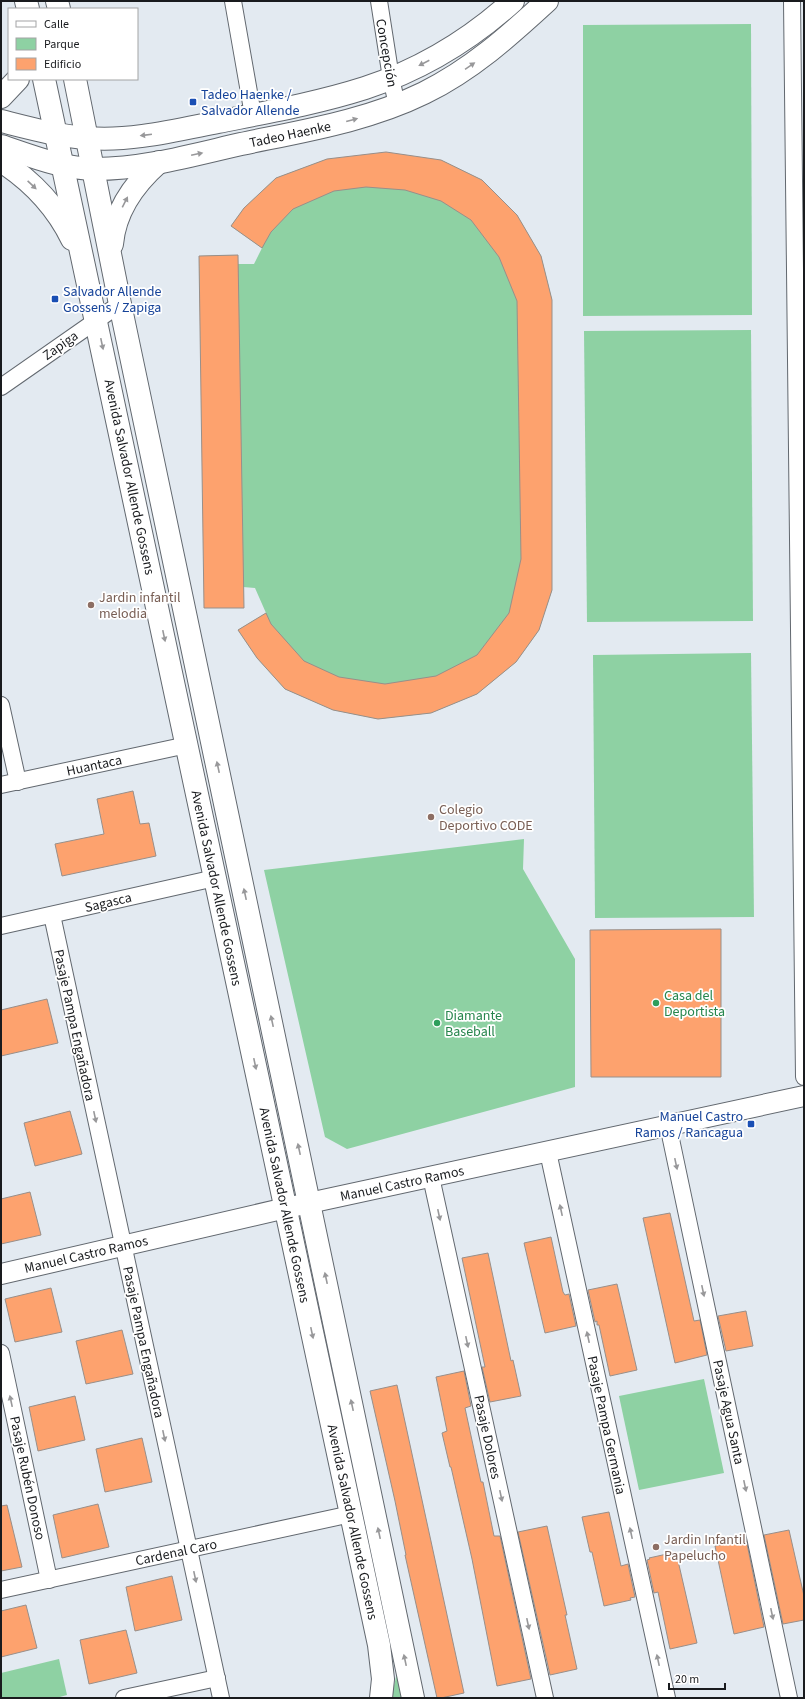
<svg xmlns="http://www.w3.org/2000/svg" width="805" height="1699" font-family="'Source Sans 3',sans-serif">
	<rect width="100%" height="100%" fill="#e3eaf1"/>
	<!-- green -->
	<g fill="#8ed1a3">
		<path d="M 751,24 L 752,315 L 583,316 L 583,25 Z"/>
		<path d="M 327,159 L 441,160 L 482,180 L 517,215 L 541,256 L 552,300 L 552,590 L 539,630 L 516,662 L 477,694 L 431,713 L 378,719 L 333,710 L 285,689 L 257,658 L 238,630 L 266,613 L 255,588 L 243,587 L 244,608 L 205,608 L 199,256 L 238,255 L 238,264 L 254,264 L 262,248 L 231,226 L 244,208 L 276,178 Z"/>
		<path d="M 751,330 L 753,621 L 587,622 L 584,331 Z"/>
		<path d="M 751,653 L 754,917 L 595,918 L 593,655 Z"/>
		<path d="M 524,839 L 523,869 L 575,959 L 575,1087 L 347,1149 L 325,1137 L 264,870 Z"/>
		<path d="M 704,1379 L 724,1473 L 639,1490 L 619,1396 Z"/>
		<path d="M 59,1659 L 67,1695 L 56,1698 L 1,1698 L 1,1673 Z"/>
		<path d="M 398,1669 L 403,1698 L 391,1698 Z"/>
	</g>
	<!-- building -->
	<g fill="#fda26e" stroke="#988f8a">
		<path d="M 386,152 L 441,160 L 482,180 L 517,215 L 541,256 L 552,300 L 552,590 L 539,630 L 516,662 L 477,694 L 431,713 L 378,719 L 333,710 L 285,689 L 257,658 L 238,630 L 266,613 L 271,624 L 304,661 L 339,677 L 385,684 L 436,676 L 477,655 L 509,613 L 521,559 L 517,301 L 499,257 L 471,220 L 441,201 L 405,190 L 366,187 L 334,191 L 293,209 L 271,232 L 262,248 L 231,226 L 244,208 L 276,178 L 327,159 Z"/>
		<path d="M 238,255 L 244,608 L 204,608 L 199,256 Z"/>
		<path d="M 133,791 L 140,824 L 149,823 L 156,856 L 62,876 L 55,844 L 104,834 L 97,799 Z"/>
		<path d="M 721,929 L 721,1077 L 591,1077 L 590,930 Z"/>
		<path d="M 47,999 L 58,1043 L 1,1056 L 1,1010 Z"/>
		<path d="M 70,1111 L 82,1154 L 35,1166 L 24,1123 Z"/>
		<path d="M 30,1192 L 41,1235 L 1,1244 L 1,1199 Z"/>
		<path d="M 670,1213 L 694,1321 L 700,1320 L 707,1355 L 675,1363 L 643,1218 Z"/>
		<path d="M 551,1237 L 563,1292 L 565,1295 L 569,1294 L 576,1326 L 545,1333 L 524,1243 Z"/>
		<path d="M 488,1253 L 511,1361 L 513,1360 L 521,1396 L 490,1402 L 482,1367 L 485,1367 L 462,1258 Z"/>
		<path d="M 617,1284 L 637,1370 L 610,1376 L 599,1325 L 597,1325 L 597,1321 L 595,1322 L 588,1290 Z"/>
		<path d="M 51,1288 L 62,1332 L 15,1342 L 5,1299 Z"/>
		<path d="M 746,1311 L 753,1346 L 726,1351 L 718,1316 Z"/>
		<path d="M 122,1330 L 133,1374 L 86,1384 L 76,1341 Z"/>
		<path d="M 464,1371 L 471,1406 L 465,1408 L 481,1482 L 483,1482 L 494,1536 L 500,1536 L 531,1679 L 497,1686 L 472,1559 L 451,1467 L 450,1467 L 442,1433 L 447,1431 L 436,1377 Z"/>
		<path d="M 397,1385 L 464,1693 L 441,1698 L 437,1698 L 405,1555 L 406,1555 L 395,1501 L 370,1391 Z"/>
		<path d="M 75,1396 L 85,1440 L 38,1451 L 29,1407 Z"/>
		<path d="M 142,1438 L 152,1482 L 105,1492 L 96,1449 Z"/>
		<path d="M 98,1504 L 109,1547 L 62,1558 L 53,1515 Z"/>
		<path d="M 7,1505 L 22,1567 L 1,1571 L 1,1506 Z"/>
		<path d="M 609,1512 L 621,1566 L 628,1564 L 635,1597 L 630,1598 L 631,1600 L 604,1606 L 592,1552 L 590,1552 L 582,1517 Z"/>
		<path d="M 547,1526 L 567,1615 L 565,1615 L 577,1669 L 550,1675 L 518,1532 Z"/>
		<path d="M 789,1530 L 804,1596 L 804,1620 L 783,1624 L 764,1535 Z"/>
		<path d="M 746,1539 L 764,1627 L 734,1634 L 715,1546 Z"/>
		<path d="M 676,1552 L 697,1643 L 670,1649 L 658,1592 L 654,1593 L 647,1560 L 650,1559 L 649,1558 Z"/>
		<path d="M 172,1576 L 182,1620 L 135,1631 L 126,1587 Z"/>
		<path d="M 26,1605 L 37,1648 L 1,1657 L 1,1611 Z"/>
		<path d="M 126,1630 L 137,1673 L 89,1684 L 80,1640 Z"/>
	</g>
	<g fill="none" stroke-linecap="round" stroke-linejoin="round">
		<!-- minor casing -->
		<g stroke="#62686f" stroke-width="18">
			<g id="minor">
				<path d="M 233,1 L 253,115"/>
				<path d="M 379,1 L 391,78 L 397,105"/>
				<path d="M 792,1 L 804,1077"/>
				<path d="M 1,387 L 120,304"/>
				<path d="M 1,705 L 18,782"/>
				<path d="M 1,785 L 187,745"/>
				<path d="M 52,915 L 221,1698"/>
				<path d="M 1,926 L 215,878"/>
				<path d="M 668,1125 L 789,1698"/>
				<path d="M 548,1152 L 667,1698"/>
				<path d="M 431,1177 L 545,1698"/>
				<path d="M 1,1353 L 49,1580"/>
				<path d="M 1,1590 L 351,1514"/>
				<path d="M 124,1698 L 217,1678"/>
			</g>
		</g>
		<!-- tertiary casing -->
		<g stroke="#62686f" stroke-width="22">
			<path id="tertiary" d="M 1,1274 L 286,1208 L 804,1096"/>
		</g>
		<!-- secondary casing -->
		<g stroke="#62686f" stroke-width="24">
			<g id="secondary">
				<path d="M 26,1 L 28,9"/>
				<path d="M 57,1 L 59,9"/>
				<path d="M 44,79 L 379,1645 L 383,1679 L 381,1698"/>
				<path d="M 75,79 L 120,304 L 413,1698"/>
				<path d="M 1,97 L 18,79"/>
				<path d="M 1,121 C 29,128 58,136 87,138 C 129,142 177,130 218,122 C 268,112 318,103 365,88 C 420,70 471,39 513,1"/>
				<path d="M 1,146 C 31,156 63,169 95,169 C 144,169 193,155 241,144 C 303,131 367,121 424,93 C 471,70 509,36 547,1"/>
				<path d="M 1,161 C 32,181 56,206 72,239"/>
				<path d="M 112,244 C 115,210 134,184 159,162"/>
			</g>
		</g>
		<!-- minor -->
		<use href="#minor" stroke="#fff" stroke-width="16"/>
		<!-- tertiary -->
		<use href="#tertiary" stroke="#fff" stroke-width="20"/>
		<!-- secondary -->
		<use href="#secondary" stroke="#fff" stroke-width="22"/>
	</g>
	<!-- one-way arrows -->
	<defs><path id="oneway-solid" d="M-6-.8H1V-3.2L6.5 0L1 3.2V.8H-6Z"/></defs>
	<g fill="#98989a">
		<use href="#oneway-solid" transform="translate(424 63) rotate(153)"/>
		<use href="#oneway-solid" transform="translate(470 66) rotate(-34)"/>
		<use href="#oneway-solid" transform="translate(352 120) rotate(-15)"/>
		<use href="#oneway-solid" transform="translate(146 135) rotate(173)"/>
		<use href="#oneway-solid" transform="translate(197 154) rotate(-12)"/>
		<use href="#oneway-solid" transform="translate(32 185) rotate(43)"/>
		<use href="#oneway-solid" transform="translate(125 202) rotate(-63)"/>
		<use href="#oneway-solid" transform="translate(102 344) rotate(78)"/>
		<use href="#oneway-solid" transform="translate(164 636) rotate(78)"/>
		<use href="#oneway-solid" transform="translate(218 767) rotate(-102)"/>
		<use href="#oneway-solid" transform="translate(245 894) rotate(-102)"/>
		<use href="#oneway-solid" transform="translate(272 1021) rotate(-102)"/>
		<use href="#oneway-solid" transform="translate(255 1064) rotate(78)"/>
		<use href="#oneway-solid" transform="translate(95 1117) rotate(78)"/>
		<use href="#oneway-solid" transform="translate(299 1149) rotate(-102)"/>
		<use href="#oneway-solid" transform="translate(676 1164) rotate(78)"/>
		<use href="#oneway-solid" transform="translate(561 1210) rotate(-102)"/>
		<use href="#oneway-solid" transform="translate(439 1215) rotate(78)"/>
		<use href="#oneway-solid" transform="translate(326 1278) rotate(-102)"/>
		<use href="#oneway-solid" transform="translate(703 1291) rotate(78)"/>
		<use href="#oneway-solid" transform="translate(312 1333) rotate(78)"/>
		<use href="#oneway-solid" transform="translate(588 1337) rotate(-102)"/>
		<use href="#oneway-solid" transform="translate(467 1342) rotate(78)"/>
		<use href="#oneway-solid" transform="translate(11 1401) rotate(-102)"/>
		<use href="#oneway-solid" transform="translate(352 1405) rotate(-102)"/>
		<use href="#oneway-solid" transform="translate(164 1436) rotate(78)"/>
		<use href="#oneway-solid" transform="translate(745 1486) rotate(78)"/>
		<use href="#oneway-solid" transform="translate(501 1496) rotate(78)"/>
		<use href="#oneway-solid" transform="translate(379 1533) rotate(-102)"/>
		<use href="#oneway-solid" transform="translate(631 1533) rotate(-102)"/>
		<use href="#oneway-solid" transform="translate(195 1577) rotate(78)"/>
		<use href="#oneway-solid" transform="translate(772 1614) rotate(78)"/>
		<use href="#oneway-solid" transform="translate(528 1624) rotate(78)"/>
		<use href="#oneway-solid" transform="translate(405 1660) rotate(-102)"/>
		<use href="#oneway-solid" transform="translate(658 1660) rotate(-102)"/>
	</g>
	<!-- markers -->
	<g fill="#1a4fb4" stroke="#fff" stroke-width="1.5">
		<rect x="189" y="98" width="8" height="8" rx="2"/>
		<rect x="51" y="295" width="8" height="8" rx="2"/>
		<rect x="747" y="1120" width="8" height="8" rx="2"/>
	</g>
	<g fill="#8d6e63" stroke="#fff" stroke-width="1.5">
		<circle cx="91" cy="605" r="4"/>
		<circle cx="431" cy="817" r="4"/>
		<circle cx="656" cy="1547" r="4"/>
	</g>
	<g fill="#2e9e5b" stroke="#fff" stroke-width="1.5">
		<circle cx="656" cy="1003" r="4"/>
		<circle cx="437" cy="1023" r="4"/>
	</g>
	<g text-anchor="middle" stroke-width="3.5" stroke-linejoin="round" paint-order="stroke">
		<!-- street labels -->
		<g font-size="14" fill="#191b1e" stroke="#fff">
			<text transform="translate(387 53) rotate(80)" y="5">Concepción</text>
			<text transform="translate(290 134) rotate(-12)" y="5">Tadeo Haenke</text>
			<text transform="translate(60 345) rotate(-35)" y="5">Zapiga</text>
			<text transform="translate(130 477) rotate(78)" y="5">Avenida Salvador Allende Gossens</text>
			<text transform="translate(94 765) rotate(-12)" y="5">Huantaca</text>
			<text transform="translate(217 888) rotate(78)" y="5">Avenida Salvador Allende Gossens</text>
			<text transform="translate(108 902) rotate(-13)" y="5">Sagasca</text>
			<text transform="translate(75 1025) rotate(78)" y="5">Pasaje Pampa Engañadora</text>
			<text transform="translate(402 1183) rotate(-12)" y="5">Manuel Castro Ramos</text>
			<text transform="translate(285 1205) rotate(78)" y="5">Avenida Salvador Allende Gossens</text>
			<text transform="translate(86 1254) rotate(-13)" y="5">Manuel Castro Ramos</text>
			<text transform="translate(144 1342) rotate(78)" y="5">Pasaje Pampa Engañadora</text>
			<text transform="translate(729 1412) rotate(78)" y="5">Pasaje Agua Santa</text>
			<text transform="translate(607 1425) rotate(78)" y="5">Pasaje Pampa Germania</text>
			<text transform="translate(488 1437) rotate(78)" y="5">Pasaje Dolores</text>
			<text transform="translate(28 1478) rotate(78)" y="5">Pasaje Rubén Donoso</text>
			<text transform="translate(353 1522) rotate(78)" y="5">Avenida Salvador Allende Gossens</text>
			<text transform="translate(176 1552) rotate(-12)" y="5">Cardenal Caro</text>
		</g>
		<!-- transit labels -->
		<g font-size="14" fill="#164399" stroke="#fff" text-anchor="start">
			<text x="201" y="99">Tadeo Haenke /<tspan x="201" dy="16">Salvador Allende</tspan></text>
			<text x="63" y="296">Salvador Allende<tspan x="63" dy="16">Gossens / Zapiga</tspan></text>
			<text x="743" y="1121" text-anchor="end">Manuel Castro<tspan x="743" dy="16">Ramos / Rancagua</tspan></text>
		</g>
		<!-- education labels -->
		<g font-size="14" fill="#785e54" stroke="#fff" text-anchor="start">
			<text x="99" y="602">Jardin infantil<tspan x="99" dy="16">melodia</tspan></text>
			<text x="439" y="814">Colegio<tspan x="439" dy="16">Deportivo CODE</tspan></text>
			<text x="664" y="1544">Jardin Infantil<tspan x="664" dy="16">Papelucho</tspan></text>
		</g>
		<!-- leisure labels -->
		<g font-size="14" fill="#27864d" stroke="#fff" text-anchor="start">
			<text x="664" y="1000">Casa del<tspan x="664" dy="16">Deportista</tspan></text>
			<text x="445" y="1020">Diamante<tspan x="445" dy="16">Baseball</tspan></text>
		</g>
	</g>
	<!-- border -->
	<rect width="805" height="1699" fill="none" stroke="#191b1e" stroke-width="4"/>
	<!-- legend -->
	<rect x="8" y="8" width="130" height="72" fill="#ffffff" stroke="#a3a4a5"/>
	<rect x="16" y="21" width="20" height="6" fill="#ffffff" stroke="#a3a4a5"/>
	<text x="44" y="28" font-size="12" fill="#191b1e">Calle</text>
	<rect x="16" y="38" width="20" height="12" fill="#8ed1a3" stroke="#a3a4a5"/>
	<text x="44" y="48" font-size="12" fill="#191b1e">Parque</text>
	<rect x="16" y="58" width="20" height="12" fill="#fda26e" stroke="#a3a4a5"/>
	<text x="44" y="68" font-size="12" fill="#191b1e">Edificio</text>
	<!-- scale -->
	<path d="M669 1683v6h56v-6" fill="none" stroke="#191b1e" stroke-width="2"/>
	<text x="675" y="1683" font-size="12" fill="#191b1e" stroke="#ffffff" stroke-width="3" paint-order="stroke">20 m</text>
</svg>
